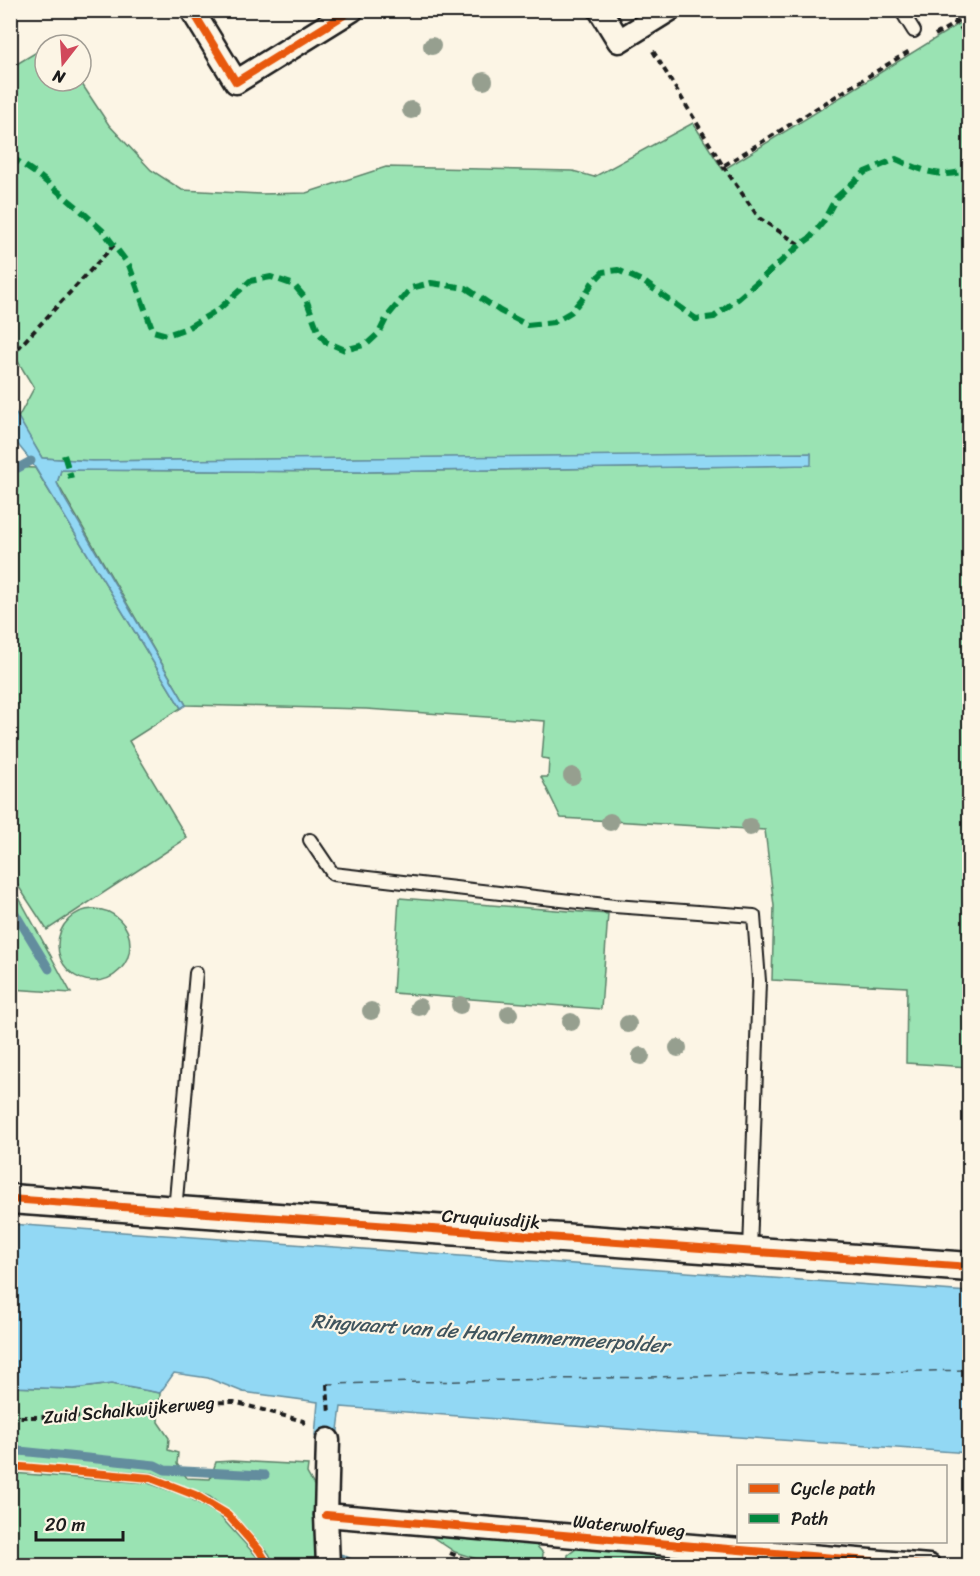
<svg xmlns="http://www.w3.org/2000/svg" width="980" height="1576" font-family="Sriracha,sans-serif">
	<rect width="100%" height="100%" fill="#fcf5e5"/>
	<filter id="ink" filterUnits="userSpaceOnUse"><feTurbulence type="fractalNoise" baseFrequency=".0167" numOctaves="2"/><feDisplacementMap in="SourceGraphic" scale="12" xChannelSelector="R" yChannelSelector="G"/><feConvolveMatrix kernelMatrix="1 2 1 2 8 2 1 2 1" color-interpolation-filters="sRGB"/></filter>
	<g filter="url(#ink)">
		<!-- green -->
		<g fill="#9ae3b3" stroke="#5b8068" stroke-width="1.5">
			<path d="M 955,11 L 969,11 L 969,1067 L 906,1063 L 907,987 L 772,980 L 774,906 L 765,830 L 561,818 L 541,777 L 548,777 L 549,759 L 542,758 L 545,721 L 366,709 L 186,705 L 57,483 L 61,470 L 364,472 L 810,465 L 811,454 L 92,461 L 42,458 L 18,418 L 34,388 L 11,350 L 10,68 L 45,47 L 45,81 L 80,81 L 109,125 L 151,170 L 182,190 L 260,194 L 306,193 L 386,167 L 573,171 L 594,177 L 693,123 L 723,170 L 962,22 Z"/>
			<path d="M 11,467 L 35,468 L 181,708 L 129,741 L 187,838 L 47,930 L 11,875 Z"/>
			<path d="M 10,883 L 11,883 L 71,993 L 11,989 Z"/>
			<path d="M 399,898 L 608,914 L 601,1009 L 393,993 Z"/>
			<circle cx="94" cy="945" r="36"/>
			<path d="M 111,1384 L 160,1393 L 158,1422 L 169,1438 L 168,1450 L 178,1453 L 177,1464 L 187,1478 L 210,1479 L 216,1462 L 232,1461 L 308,1465 L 307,1473 L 316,1489 L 316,1565 L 275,1565 L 269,1554 L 236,1517 L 222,1506 L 210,1497 L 153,1473 L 11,1463 L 10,1387 L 74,1389 Z"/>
			<path d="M 11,1473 L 148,1483 L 188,1497 L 219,1515 L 259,1559 L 260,1565 L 11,1565 Z"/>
			<path d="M 431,1536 L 535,1544 L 543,1553 L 542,1565 L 495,1565 L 455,1552 Z"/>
			<path d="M 580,1546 L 741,1559 L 744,1565 L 567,1566 L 568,1555 Z"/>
		</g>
		<!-- water -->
		<g fill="#92d8f4" stroke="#638d9e" stroke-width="1.5">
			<path d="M 11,405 L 42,458 L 92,461 L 811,453 L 811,465 L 364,472 L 61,470 L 57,483 L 63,496 L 186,705 L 181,708 L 31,461 L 11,436 Z"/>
			<path d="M 10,1224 L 969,1292 L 969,1453 L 664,1432 L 341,1407 L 337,1438 L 315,1436 L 318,1402 L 243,1392 L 208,1378 L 174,1373 L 160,1393 L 111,1384 L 74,1389 L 11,1387 Z"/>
		</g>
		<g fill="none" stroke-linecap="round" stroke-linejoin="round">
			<!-- stream -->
			<g stroke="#638d9e" stroke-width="9">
				<path d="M 10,468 L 18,468 L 31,461"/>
				<path d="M 10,905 L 49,969"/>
				<path d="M 10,1450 L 155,1465 L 165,1470 L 265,1475"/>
				<path d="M 341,1566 L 341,1558 L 357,1566"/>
			</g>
			<!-- ferry -->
			<path stroke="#3f545d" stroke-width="1.5" stroke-dasharray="8 6" stroke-linecap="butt" d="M 327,1384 L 970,1370"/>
			<!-- service casing -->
			<g stroke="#1c1c1c" stroke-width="16">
				<g id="service">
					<path d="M 901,10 L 914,31"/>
					<path d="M 310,840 L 333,874 L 614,906 L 754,916 L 759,981 L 750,1251"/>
					<path d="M 175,1211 L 196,973"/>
				</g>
			</g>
			<!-- minor casing -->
			<g stroke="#1c1c1c" stroke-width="27">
				<g id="minor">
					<path d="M 192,10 L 236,82 L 352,10"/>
					<path d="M 600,10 L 619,41 L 669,10"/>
					<path d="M 326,1515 L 929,1566"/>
					<path d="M 328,1566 L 326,1515 L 328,1440"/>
				</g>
			</g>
			<!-- tertiary casing -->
			<g stroke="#1c1c1c" stroke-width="33">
				<path id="tertiary" d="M 10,1199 L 970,1267"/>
			</g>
			<!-- path -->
			<g stroke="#1c1c1c" stroke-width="4" stroke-dasharray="6 4.5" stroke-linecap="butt">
				<path d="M 950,10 L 957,22"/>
				<path d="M 935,35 L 957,22 L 970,42"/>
				<path d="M 653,51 L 723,166 L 911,50"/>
				<path d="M 723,166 L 759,218 L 800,245"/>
				<path d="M 10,357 L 114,245"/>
				<path d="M 327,1384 L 329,1415"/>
				<path d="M 10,1417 L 87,1417 L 177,1403 L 234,1402 L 303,1421 L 306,1426"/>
				<path d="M 450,1553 L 480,1566"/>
			</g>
			<!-- service -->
			<use href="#service" stroke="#fcf5e5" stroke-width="12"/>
			<!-- minor -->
			<use href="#minor" stroke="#fcf5e5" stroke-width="22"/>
			<!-- tertiary -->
			<use href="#tertiary" stroke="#fcf5e5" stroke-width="28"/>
			<!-- quiet -->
			<g stroke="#00873e" stroke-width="6" stroke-dasharray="12 6" stroke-linecap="butt">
				<path d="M 10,156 L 38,175 L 77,207 L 103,231 L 129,265 L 153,331 L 167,335 L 187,328 L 218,310 L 250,281 L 271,277 L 294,285 L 306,299 L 318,331 L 326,342 L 345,350 L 367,344 L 379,333 L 387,317 L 411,288 L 431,283 L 466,288 L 500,311 L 527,325 L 554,322 L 571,312 L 586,294 L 592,283 L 603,272 L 618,270 L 644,282 L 696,319 L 714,317 L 739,298 L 800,245 L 810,238 L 823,222 L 836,198 L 865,172 L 896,159 C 918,169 942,180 966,170 L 970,162"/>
				<path d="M 64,455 L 71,478"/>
			</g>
			<!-- cycleway casing -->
			<g stroke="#fcf5e5" stroke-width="11">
				<g id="cycleway">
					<path d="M 192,10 L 236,82 L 352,10"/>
					<path d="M 10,1199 L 970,1267"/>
					<path d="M 10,1466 L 151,1478 L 195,1495 L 228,1515 L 259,1550 L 269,1566"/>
					<path d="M 326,1515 L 929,1566"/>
				</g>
			</g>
			<!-- cycleway -->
			<use href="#cycleway" stroke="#e8590c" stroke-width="8"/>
		</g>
		<!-- trees -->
		<g fill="#969f8f">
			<circle cx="432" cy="46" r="9"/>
			<circle cx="484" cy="81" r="9"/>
			<circle cx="411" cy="110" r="9"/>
			<circle cx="572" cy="776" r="9"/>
			<circle cx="610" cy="822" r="9"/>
			<circle cx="750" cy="827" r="9"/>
			<circle cx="460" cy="1005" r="9"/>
			<circle cx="419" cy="1007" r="9"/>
			<circle cx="371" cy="1011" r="9"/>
			<circle cx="509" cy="1014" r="9"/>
			<circle cx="571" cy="1022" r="9"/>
			<circle cx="628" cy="1024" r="9"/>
			<circle cx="678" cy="1048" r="9"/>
			<circle cx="641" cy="1056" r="9"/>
		</g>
	</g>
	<g text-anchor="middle" stroke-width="4.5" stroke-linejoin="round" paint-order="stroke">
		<!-- street labels -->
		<g font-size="18" fill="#1c1c1c" stroke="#fcf5e5">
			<text transform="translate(491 1219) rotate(4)" y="6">Cruquiusdijk</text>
			<text transform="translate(129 1410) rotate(-5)" y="6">Zuid Schalkwijkerweg</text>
			<text transform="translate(629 1526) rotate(5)" y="6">Waterwolfweg</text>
		</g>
		<!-- water labels -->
		<g font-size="20" font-style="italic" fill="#3f545d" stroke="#fcf5e5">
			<text transform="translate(490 1333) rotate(4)" y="7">Ringvaart van de Haarlemmermeerpolder</text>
		</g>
	</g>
	<!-- margin -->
	<rect width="980" height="1576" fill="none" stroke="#fcf5e5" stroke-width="36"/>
	<rect x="18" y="18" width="944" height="1540" fill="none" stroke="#1c1c1c" stroke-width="2" filter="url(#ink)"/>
	<!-- legend -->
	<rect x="737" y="1465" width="210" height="78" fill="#fcf5e5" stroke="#a29e95" stroke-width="1.5"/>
	<rect x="749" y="1484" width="30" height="9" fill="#e8590c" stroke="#a29e95" stroke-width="1.5"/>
	<text x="791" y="1495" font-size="18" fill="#1c1c1c">Cycle path</text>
	<rect x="749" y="1514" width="30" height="9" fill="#00873e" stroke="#a29e95" stroke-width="1.5"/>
	<text x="791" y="1525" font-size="18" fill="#1c1c1c">Path</text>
	<!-- north arrow -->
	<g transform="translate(63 63) rotate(197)"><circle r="28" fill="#fcf5e5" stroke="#a29e95" stroke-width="1.5"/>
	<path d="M0-4.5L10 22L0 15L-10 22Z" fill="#d1495b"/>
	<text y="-9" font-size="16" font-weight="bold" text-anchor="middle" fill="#1c1c1c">N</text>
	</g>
	<!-- scale -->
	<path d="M36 1531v9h87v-9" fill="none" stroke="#1c1c1c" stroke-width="3"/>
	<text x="45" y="1531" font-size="18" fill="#1c1c1c" stroke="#fcf5e5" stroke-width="4.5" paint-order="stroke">20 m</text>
</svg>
